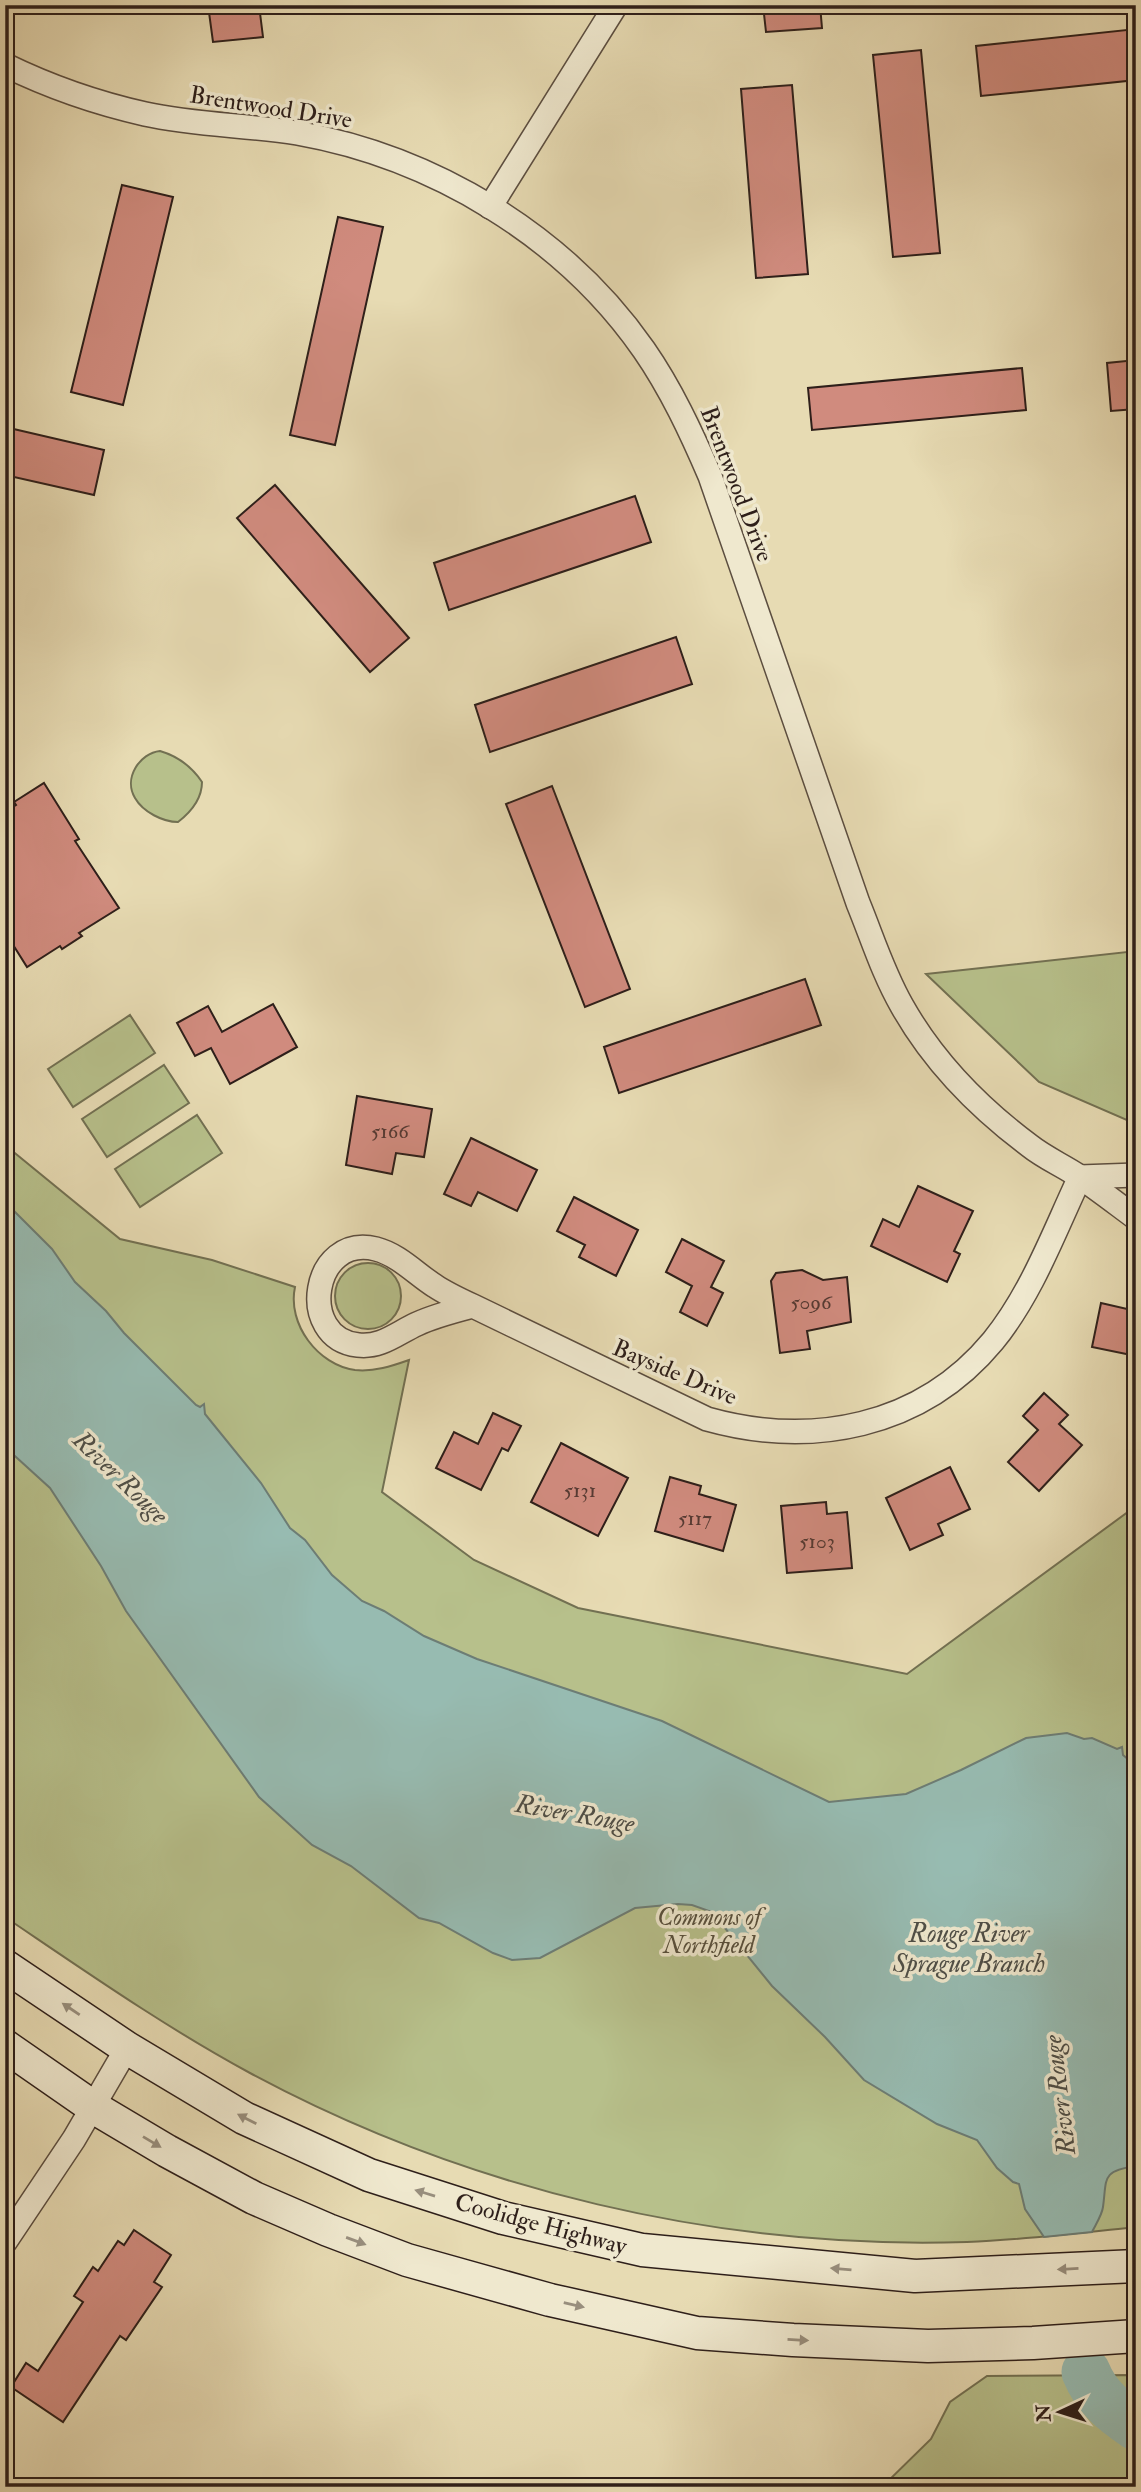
<svg xmlns="http://www.w3.org/2000/svg" width="1141" height="2492" font-family="'IM FELL Double Pica',serif">
	<rect width="100%" height="100%" fill="#e7dbb3"/>
	<filter id="stains"><feTurbulence type="fractalNoise" baseFrequency=".00286" numOctaves="4"/><feColorMatrix values="0 0 0 0 .2 0 0 0 0 .09 0 0 0 0 .02 0 0 0 .5 -.17"/></filter>
	<radialGradient id="worn" r=".72"><stop offset=".6" stop-color="#630" stop-opacity="0"/><stop offset="1" stop-color="#630" stop-opacity=".3"/></radialGradient>
	<!-- green -->
	<g fill="#b7c08b" stroke="#727052" stroke-width="2">
		<path d="M 160,751 C 177,756 192,767 202,782 C 202,798 191,812 178,822 C 163,822 143,812 135,798 C 123,778 140,753 160,751 Z"/>
		<path d="M 1136,951 L 1136,1124 L 1039,1082 L 926,974 Z"/>
		<path d="M 130,1015 L 155,1053 L 73,1107 L 48,1069 Z"/>
		<path d="M 164,1065 L 189,1103 L 107,1157 L 82,1119 Z"/>
		<path d="M 197,1115 L 222,1153 L 140,1207 L 115,1169 Z"/>
		<path d="M 5,1145 L 120,1239 L 212,1260 L 295,1287 C 287,1324 318,1365 355,1370 C 374,1372 392,1366 409,1360 L 382,1492 L 474,1560 L 578,1608 L 907,1674 L 1136,1506 L 1136,2227 C 1080,2233 1023,2240 967,2242 C 721,2250 467,2190 250,2073 C 165,2027 85,1971 5,1917 Z"/>
		<circle cx="368" cy="1296" r="33"/>
		<path d="M 1136,2375 L 1136,2487 L 882,2487 L 931,2439 L 950,2402 L 987,2376 Z"/>
	</g>
	<!-- water -->
	<path fill="#97bbb1" stroke="#6d7d75" stroke-width="2" d="M 5,1202 L 52,1249 L 75,1282 L 106,1311 L 124,1333 L 196,1405 L 200,1407 L 204,1404 L 205,1414 L 261,1483 L 290,1528 L 305,1540 L 332,1575 L 362,1601 L 384,1611 L 424,1636 L 477,1659 L 662,1721 L 829,1802 L 906,1794 L 961,1770 L 1026,1738 L 1067,1733 L 1084,1739 L 1092,1738 L 1117,1749 L 1122,1747 L 1123,1755 L 1136,1766 L 1136,2166 C 1101,2171 1107,2178 1103,2207 C 1102,2215 1096,2224 1092,2232 L 1044,2237 L 1025,2209 L 1019,2184 L 1013,2182 L 997,2168 L 977,2140 L 937,2124 L 864,2080 L 825,2037 L 772,1986 L 712,1912 L 692,1905 L 678,1904 L 635,1908 L 540,1958 L 512,1960 L 493,1953 L 439,1923 L 419,1918 L 351,1866 L 312,1845 L 259,1797 L 126,1611 L 101,1566 L 50,1488 L 5,1447 Z"/>
	<g fill="none" stroke-linecap="round" stroke-linejoin="round">
		<!-- river -->
		<path stroke="#97bbb1" stroke-width="49" d="M 1086,2372 C 1096,2397 1114,2411 1136,2426"/>
	</g>
	<!-- building -->
	<g fill="#d08b7e" stroke="#2e1f1a" stroke-width="2">
		<path d="M 208,5 L 259,5 L 263,37 L 213,42 Z"/>
		<path d="M 763,5 L 820,5 L 822,28 L 766,32 Z"/>
		<path d="M 1136,29 L 1136,80 L 981,96 L 976,46 Z"/>
		<path d="M 921,50 L 940,253 L 893,257 L 873,55 Z"/>
		<path d="M 792,85 L 808,274 L 756,278 L 741,89 Z"/>
		<path d="M 122,185 L 173,197 L 123,405 L 71,392 Z"/>
		<path d="M 338,217 L 383,227 L 335,445 L 290,435 Z"/>
		<path d="M 1136,360 L 1136,409 L 1111,411 L 1107,363 Z"/>
		<path d="M 1022,368 L 1026,410 L 812,430 L 808,388 Z"/>
		<path d="M 5,427 L 104,450 L 94,495 L 5,475 Z"/>
		<path d="M 275,485 L 409,638 L 370,672 L 237,518 Z"/>
		<path d="M 635,496 L 651,542 L 449,610 L 434,563 Z"/>
		<path d="M 676,637 L 692,684 L 490,752 L 475,705 Z"/>
		<path d="M 44,783 L 79,839 L 75,841 L 119,908 L 79,933 L 82,936 L 62,949 L 60,946 L 27,967 L 5,932 L 5,812 L 16,805 L 14,802 Z"/>
		<path d="M 552,786 L 630,989 L 585,1007 L 506,804 Z"/>
		<path d="M 805,979 L 821,1025 L 619,1093 L 604,1047 Z"/>
		<path d="M 273,1004 L 297,1047 L 230,1084 L 211,1048 L 195,1056 L 177,1023 L 208,1006 L 222,1032 Z"/>
		<path d="M 357,1096 L 432,1109 L 424,1157 L 396,1153 L 392,1174 L 346,1165 Z"/>
		<path d="M 471,1138 L 537,1170 L 517,1211 L 478,1192 L 471,1206 L 444,1194 Z"/>
		<path d="M 918,1186 L 973,1211 L 954,1251 L 960,1254 L 947,1282 L 871,1246 L 883,1219 L 899,1227 Z"/>
		<path d="M 574,1197 L 638,1230 L 616,1276 L 579,1257 L 585,1245 L 557,1231 Z"/>
		<path d="M 682,1239 L 724,1261 L 711,1287 L 723,1293 L 707,1326 L 680,1312 L 692,1286 L 666,1272 Z"/>
		<path d="M 802,1270 L 823,1280 L 847,1277 L 851,1322 L 807,1331 L 810,1349 L 780,1353 L 771,1281 L 776,1273 Z"/>
		<path d="M 1101,1303 L 1136,1311 L 1136,1356 L 1092,1347 Z"/>
		<path d="M 1044,1393 L 1068,1415 L 1059,1424 L 1082,1445 L 1039,1491 L 1008,1462 L 1038,1430 L 1023,1416 Z"/>
		<path d="M 493,1413 L 521,1426 L 508,1451 L 502,1448 L 481,1490 L 436,1468 L 454,1432 L 478,1444 Z"/>
		<path d="M 561,1443 L 628,1478 L 598,1536 L 531,1502 Z"/>
		<path d="M 950,1467 L 970,1509 L 938,1524 L 943,1535 L 910,1550 L 886,1498 Z"/>
		<path d="M 670,1477 L 701,1486 L 699,1494 L 736,1505 L 723,1551 L 655,1531 Z"/>
		<path d="M 826,1502 L 827,1514 L 847,1512 L 852,1568 L 787,1573 L 781,1506 Z"/>
		<path d="M 134,2230 L 171,2255 L 154,2282 L 162,2287 L 126,2340 L 120,2336 L 63,2422 L 11,2387 L 26,2363 L 38,2371 L 83,2302 L 74,2296 L 93,2267 L 98,2271 L 118,2241 L 124,2245 Z"/>
	</g>
	<g fill="none" stroke-linecap="round" stroke-linejoin="round">
		<!-- street casing -->
		<g stroke="#5c4e40" stroke-width="26">
			<g id="street">
				<path d="M 5,65 C 50,87 96,103 145,114 C 195,125 247,125 297,133 C 433,157 564,235 644,350 C 671,389 691,432 710,476 L 858,903 C 872,937 883,973 902,1006 C 933,1061 979,1108 1030,1146 C 1045,1158 1064,1166 1080,1177 C 1099,1190 1117,1204 1136,1218"/>
				<path d="M 490,207 L 616,5"/>
				<path d="M 1080,1177 L 1136,1175"/>
				<path d="M 473,1306 C 454,1311 434,1316 417,1324 C 397,1333 381,1348 358,1345 C 296,1338 312,1233 376,1249 C 399,1255 416,1274 435,1286 C 447,1294 460,1300 473,1306 L 707,1419 C 811,1448 921,1428 993,1341 C 1032,1293 1054,1232 1080,1177"/>
				<path d="M 5,2242 L 74,2139 L 127,2048"/>
			</g>
		</g>
		<!-- secondary casing -->
		<g stroke="#2e1f1a" stroke-width="35">
			<g id="secondary">
				<path d="M 5,1966 L 127,2048 L 244,2118 L 369,2175 L 503,2218 L 642,2250 L 915,2276 L 1136,2266"/>
				<path d="M 5,2046 L 93,2107 L 167,2151 L 254,2198 L 328,2230 L 407,2260 L 550,2300 L 697,2333 L 793,2340 L 928,2346 L 1033,2343 L 1136,2336"/>
			</g>
		</g>
		<!-- street -->
		<use href="#street" stroke="#efe8ce" stroke-width="23"/>
		<!-- secondary -->
		<use href="#secondary" stroke="#efe8ce" stroke-width="32"/>
	</g>
	<!-- one-way arrows -->
	<defs><path id="oneway-solid" d="M-6-.8H1V-3.2L6.5 0L1 3.2V.8H-6Z" transform="scale(1.75)"/></defs>
	<g fill="#988e7d">
		<use href="#oneway-solid" transform="translate(71 2009) rotate(-146)"/>
		<use href="#oneway-solid" transform="translate(247 2119) rotate(-153)"/>
		<use href="#oneway-solid" transform="translate(152 2142) rotate(31)"/>
		<use href="#oneway-solid" transform="translate(425 2193) rotate(-163)"/>
		<use href="#oneway-solid" transform="translate(356 2241) rotate(20)"/>
		<use href="#oneway-solid" transform="translate(841 2269) rotate(-175)"/>
		<use href="#oneway-solid" transform="translate(1068 2269) rotate(177)"/>
		<use href="#oneway-solid" transform="translate(574 2305) rotate(13)"/>
		<use href="#oneway-solid" transform="translate(798 2340) rotate(3)"/>
	</g>
	<g text-anchor="middle" stroke-width="7" stroke-linejoin="round" paint-order="stroke">
		<!-- number labels -->
		<g font-size="21" fill="#563a33">
			<text x="390" y="1138">5166</text>
			<text x="811" y="1309">5096</text>
			<text x="580" y="1497">5131</text>
			<text x="695" y="1525">5117</text>
			<text x="817" y="1548">5103</text>
		</g>
		<!-- street labels -->
		<g font-size="24" fill="#2e1f1a" stroke="#efe8ce">
			<text transform="translate(271 107) rotate(9)" y="8">Brentwood Drive</text>
			<text transform="translate(737 484) rotate(69)" y="8">Brentwood Drive</text>
			<text transform="translate(675 1372) rotate(23)" y="8">Bayside Drive</text>
			<text transform="translate(541 2224) rotate(15)" y="8">Coolidge Highway</text>
		</g>
		<!-- park labels -->
		<g font-size="24" font-style="italic" fill="#574f3c" stroke="#efe8ce">
			<text x="709" y="1925">Commons of<tspan x="709" dy="28">Northfield</tspan></text>
		</g>
		<!-- water labels -->
		<g font-size="26" font-style="italic" fill="#4e4e47" stroke="#efe8ce">
			<text transform="translate(121 1477) rotate(44)" y="9">River Rouge</text>
			<text transform="translate(575 1813) rotate(10)" y="9">River Rouge</text>
			<text x="969" y="1942">Rouge River<tspan x="969" dy="30">Sprague Branch</tspan></text>
			<text transform="translate(1059 2095) rotate(-97)" y="9">River Rouge</text>
		</g>
	</g>
	<!-- margin -->
	<rect width="1141" height="2492" fill="none" stroke="#e7dbb3" stroke-width="28"/>
	<rect x="7" y="7" width="1127" height="2478" fill="none" stroke="#2e1f1a" stroke-width="3.5"/>
	<rect x="14" y="14" width="1113" height="2464" fill="none" stroke="#2e1f1a" stroke-width="2"/>
	<!-- north arrow -->
	<g transform="translate(1060 2412) rotate(266)" stroke="#efe8ce" stroke-width="5" paint-order="stroke">
	<path d="M0-5L12 26L0 18L-12 26Z" fill="#2e1f1a"/>
	<text y="-10" font-size="19" font-weight="bold" text-anchor="middle" fill="#2e1f1a">N</text>
	</g>
	<rect width="100%" height="100%" filter="url(#stains)"/>
	<rect width="100%" height="100%" fill="url(#worn)"/>
</svg>
